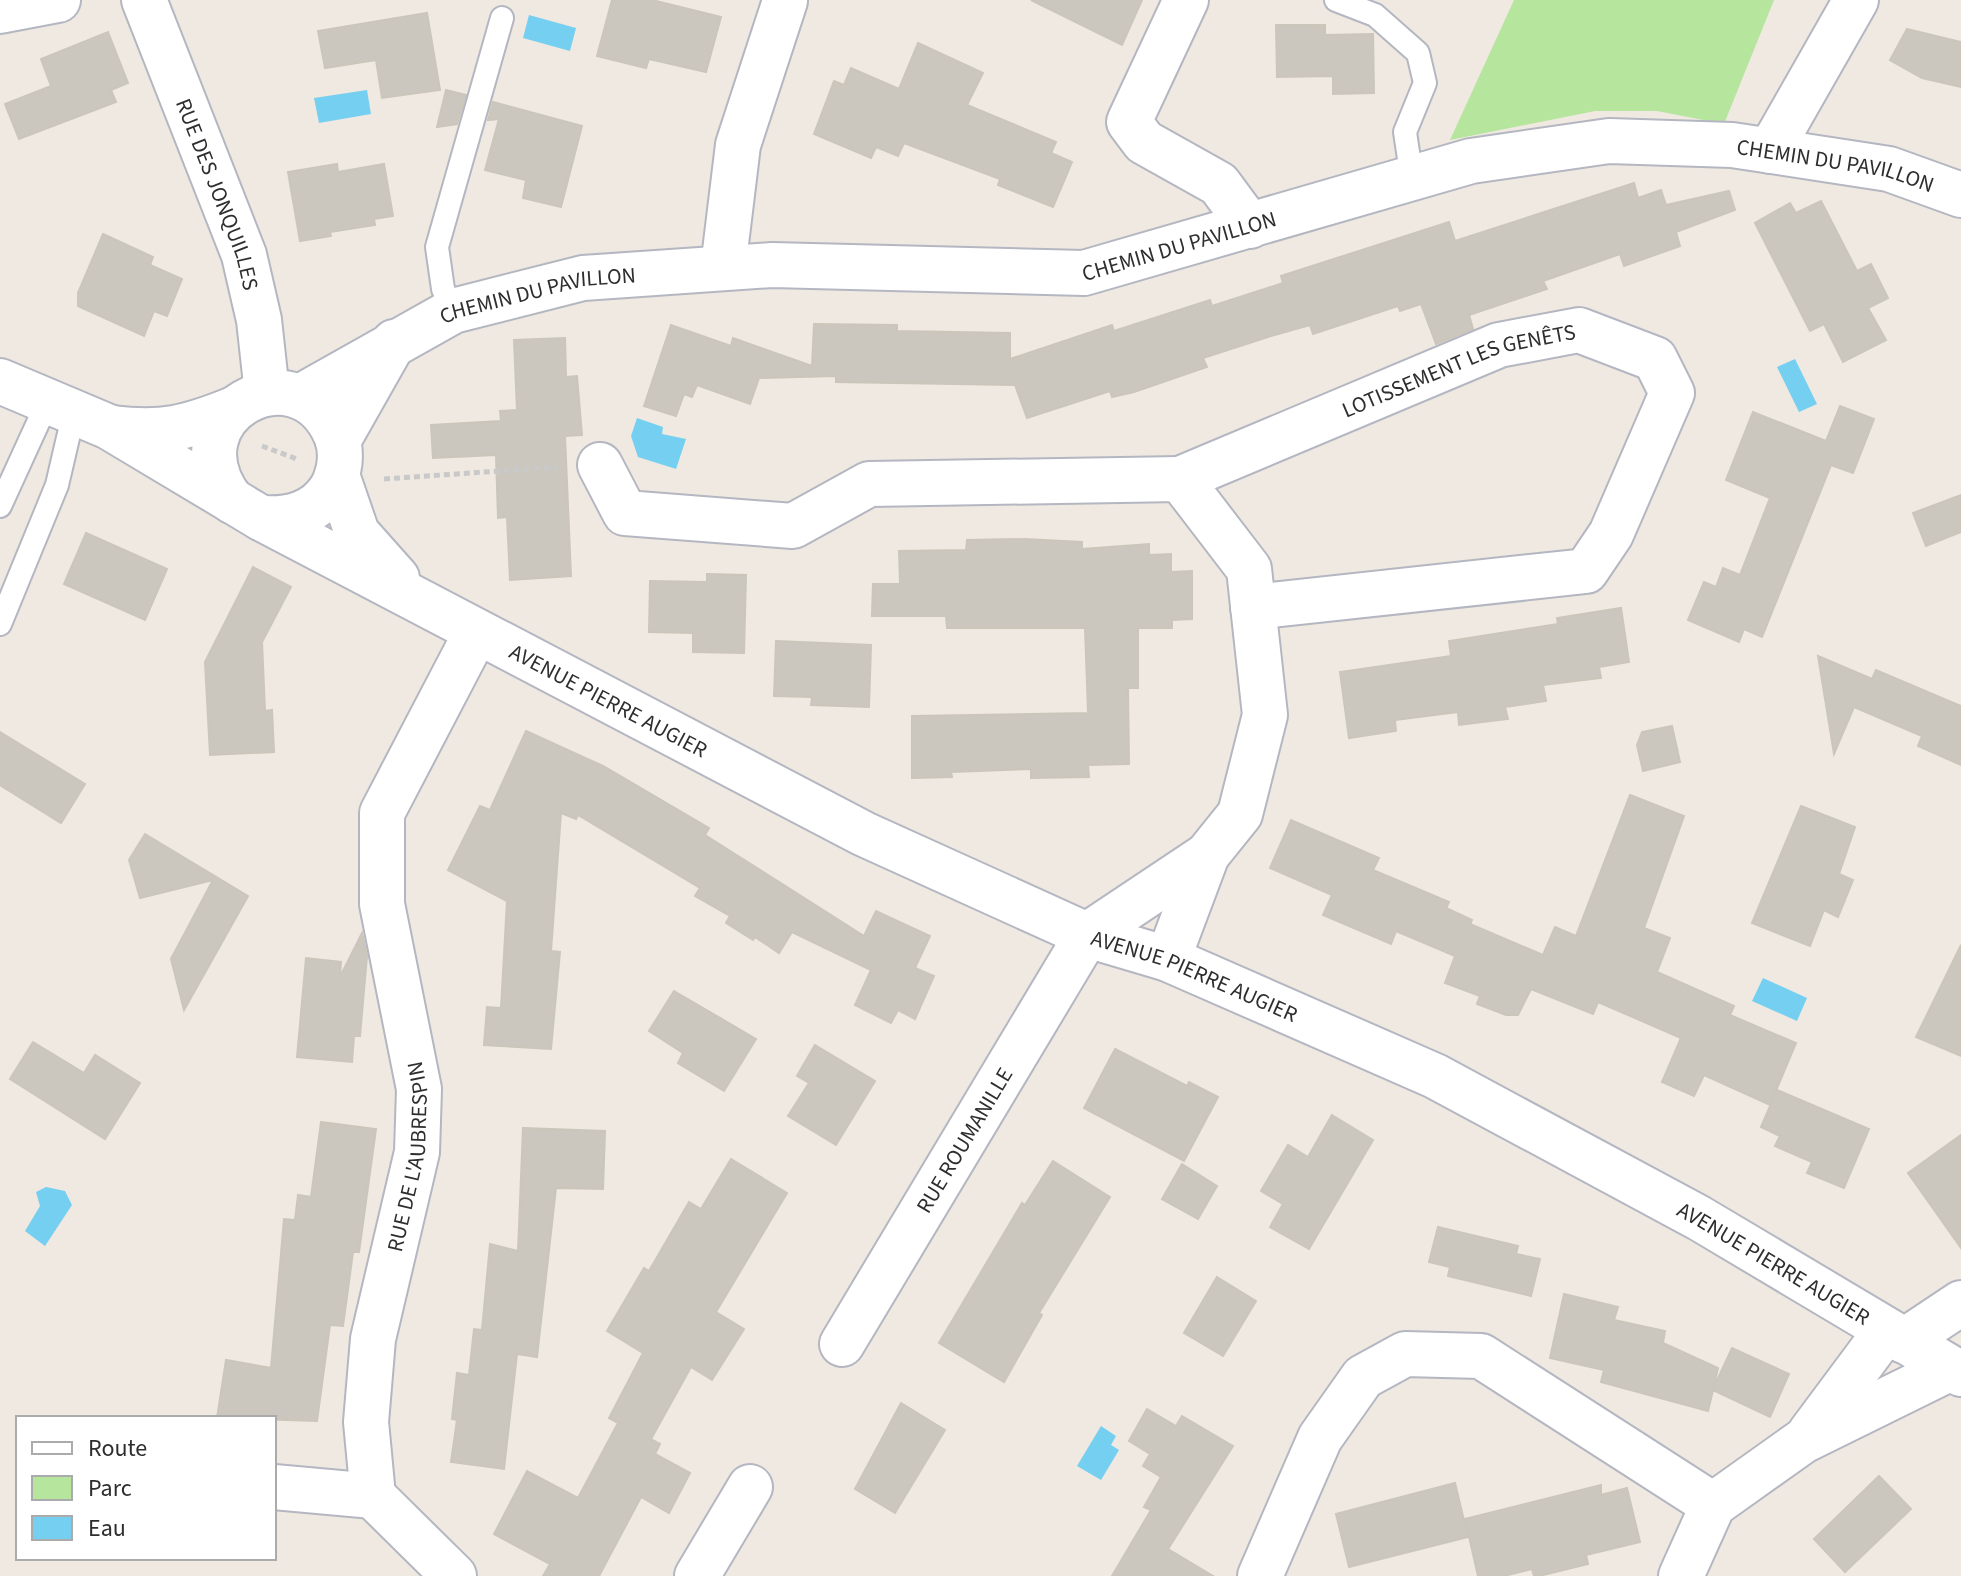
<svg xmlns="http://www.w3.org/2000/svg" width="1961" height="1576" font-family="'Source Sans 3',sans-serif">
	<rect width="100%" height="100%" fill="#efe9e1"/>
	<!-- green -->
	<path fill="#b6e59e" d="M 1514,0 L 1774,0 L 1724,124 L 1657,111 L 1595,111 L 1450,140 Z"/>
	<!-- water -->
	<g fill="#75cff0">
		<path d="M 529,15 L 576,28 L 570,51 L 523,38 Z"/>
		<path d="M 367,90 L 371,114 L 319,123 L 314,98 Z"/>
		<path d="M 1795,359 L 1817,404 L 1799,412 L 1777,367 Z"/>
		<path d="M 637,418 L 663,427 L 662,434 L 686,439 L 676,469 L 638,457 L 631,436 Z"/>
		<path d="M 1763,978 L 1807,998 L 1797,1021 L 1752,1001 Z"/>
		<path d="M 46,1187 L 65,1191 L 72,1205 L 45,1246 L 25,1231 L 40,1206 L 36,1192 Z"/>
		<path d="M 1101,1426 L 1116,1436 L 1111,1445 L 1119,1450 L 1101,1480 L 1077,1466 Z"/>
	</g>
	<!-- building -->
	<g fill="#cbc7bf" stroke="#cbc5ba" stroke-width="2">
		<path d="M 612,0 L 652,0 L 721,17 L 706,72 L 649,59 L 646,68 L 597,56 Z"/>
		<path d="M 1031,0 L 1142,0 L 1122,45 Z"/>
		<path d="M 427,13 L 440,90 L 382,98 L 376,60 L 325,68 L 318,31 Z"/>
		<path d="M 1276,25 L 1325,25 L 1325,35 L 1373,34 L 1374,93 L 1333,94 L 1333,76 L 1277,77 Z"/>
		<path d="M 1907,29 L 1961,42 L 1961,87 L 1922,78 L 1890,60 Z"/>
		<path d="M 108,32 L 128,83 L 111,90 L 116,102 L 19,139 L 5,104 L 51,86 L 41,59 Z"/>
		<path d="M 918,43 L 983,73 L 967,105 L 1056,142 L 1051,153 L 1072,162 L 1053,207 L 998,185 L 1000,179 L 904,143 L 898,156 L 876,147 L 871,158 L 814,134 L 834,81 L 844,85 L 851,68 L 899,89 Z"/>
		<path d="M 446,90 L 466,95 L 457,124 L 437,127 Z"/>
		<path d="M 493,102 L 582,126 L 561,207 L 523,198 L 526,180 L 485,170 L 499,119 L 488,120 Z"/>
		<path d="M 337,164 L 338,172 L 384,164 L 393,216 L 374,219 L 375,225 L 330,232 L 331,236 L 300,241 L 288,172 Z"/>
		<path d="M 1634,183 L 1638,198 L 1661,190 L 1666,205 L 1729,191 L 1735,210 L 1676,232 L 1680,246 L 1624,266 L 1620,254 L 1543,281 L 1547,289 L 1469,315 L 1473,329 L 1436,344 L 1421,304 L 1400,311 L 1398,306 L 1313,334 L 1310,325 L 1271,336 L 1203,358 L 1207,367 L 1134,392 L 1112,397 L 1110,391 L 1027,418 L 1015,385 L 836,382 L 836,376 L 759,378 L 750,404 L 697,385 L 692,397 L 684,394 L 676,416 L 644,406 L 671,325 L 731,346 L 733,338 L 812,366 L 814,324 L 897,325 L 897,331 L 1010,333 L 1010,359 L 1112,325 L 1114,331 L 1210,300 L 1212,306 L 1283,283 L 1281,276 L 1449,222 L 1455,241 Z"/>
		<path d="M 1821,201 L 1857,271 L 1871,264 L 1888,298 L 1868,308 L 1886,340 L 1843,362 L 1824,324 L 1810,331 L 1755,223 L 1790,203 L 1796,213 Z"/>
		<path d="M 103,234 L 153,257 L 150,265 L 182,279 L 167,316 L 154,311 L 144,336 L 78,306 L 78,293 Z"/>
		<path d="M 565,338 L 566,377 L 577,376 L 582,435 L 565,436 L 571,576 L 510,580 L 507,517 L 498,518 L 496,455 L 433,458 L 431,425 L 501,421 L 500,411 L 517,410 L 514,340 Z"/>
		<path d="M 1840,406 L 1874,419 L 1853,473 L 1831,465 L 1762,637 L 1744,629 L 1739,642 L 1688,620 L 1704,582 L 1716,587 L 1723,568 L 1740,575 L 1770,498 L 1726,480 L 1753,412 L 1826,441 Z"/>
		<path d="M 1961,495 L 1961,532 L 1926,546 L 1913,513 Z"/>
		<path d="M 86,533 L 167,569 L 145,620 L 64,584 Z"/>
		<path d="M 1025,539 L 1082,542 L 1082,549 L 1149,544 L 1149,555 L 1171,554 L 1171,572 L 1192,571 L 1192,619 L 1172,620 L 1172,628 L 1138,628 L 1138,688 L 1128,688 L 1129,764 L 1088,765 L 1089,777 L 1031,778 L 1031,769 L 951,772 L 952,777 L 912,778 L 912,716 L 1088,713 L 1085,628 L 947,628 L 946,616 L 872,616 L 873,584 L 900,584 L 899,551 L 966,550 L 967,540 Z"/>
		<path d="M 253,567 L 291,587 L 262,642 L 265,711 L 272,710 L 274,752 L 210,755 L 205,662 Z"/>
		<path d="M 707,574 L 746,575 L 744,653 L 693,652 L 693,633 L 649,632 L 650,581 L 707,582 Z"/>
		<path d="M 1621,608 L 1629,662 L 1599,667 L 1601,678 L 1543,685 L 1546,701 L 1505,707 L 1508,719 L 1459,725 L 1458,712 L 1395,720 L 1396,731 L 1349,738 L 1340,672 L 1451,656 L 1449,641 L 1558,624 L 1557,618 Z"/>
		<path d="M 776,641 L 871,645 L 869,707 L 811,705 L 812,697 L 774,696 Z"/>
		<path d="M 1818,656 L 1872,679 L 1876,670 L 1961,706 L 1961,765 L 1918,746 L 1922,736 L 1854,707 L 1834,754 Z"/>
		<path d="M 1672,726 L 1680,762 L 1643,771 L 1637,745 L 1642,732 Z"/>
		<path d="M 526,731 L 603,766 L 709,828 L 705,835 L 864,936 L 876,911 L 930,936 L 915,968 L 934,976 L 915,1019 L 898,1010 L 891,1023 L 855,1005 L 871,970 L 792,932 L 779,953 L 755,937 L 753,940 L 726,923 L 730,916 L 695,896 L 700,888 L 578,815 L 576,819 L 561,813 L 551,951 L 560,952 L 551,1049 L 484,1045 L 487,1007 L 501,1008 L 507,901 L 448,870 L 480,806 L 490,810 Z"/>
		<path d="M 0,732 L 85,784 L 61,823 L 0,785 Z"/>
		<path d="M 1630,795 L 1684,816 L 1644,928 L 1670,938 L 1657,972 L 1734,1006 L 1730,1015 L 1796,1043 L 1770,1105 L 1704,1075 L 1694,1096 L 1662,1082 L 1681,1038 L 1598,1002 L 1593,1014 L 1531,989 L 1518,1015 L 1506,1015 L 1477,1004 L 1480,996 L 1445,983 L 1455,956 L 1396,931 L 1391,944 L 1323,915 L 1332,895 L 1270,868 L 1291,820 L 1379,858 L 1373,870 L 1449,902 L 1446,908 L 1472,920 L 1470,924 L 1543,955 L 1555,927 L 1576,936 Z"/>
		<path d="M 1801,806 L 1855,827 L 1839,874 L 1853,880 L 1838,917 L 1824,910 L 1810,946 L 1752,923 Z"/>
		<path d="M 145,834 L 248,896 L 184,1010 L 171,959 L 213,880 L 140,898 L 129,860 Z"/>
		<path d="M 362,933 L 367,956 L 360,1036 L 354,1036 L 352,1062 L 297,1057 L 306,958 L 341,962 L 340,977 Z"/>
		<path d="M 1961,945 L 1961,1056 L 1916,1037 Z"/>
		<path d="M 674,991 L 756,1039 L 724,1091 L 678,1063 L 683,1053 L 649,1031 Z"/>
		<path d="M 33,1042 L 84,1073 L 95,1055 L 140,1083 L 105,1139 L 10,1079 Z"/>
		<path d="M 815,1045 L 875,1081 L 836,1145 L 788,1116 L 809,1083 L 797,1076 Z"/>
		<path d="M 1115,1049 L 1187,1086 L 1189,1082 L 1218,1097 L 1184,1161 L 1084,1108 Z"/>
		<path d="M 1777,1090 L 1869,1129 L 1844,1188 L 1807,1173 L 1812,1162 L 1775,1146 L 1780,1136 L 1761,1127 Z"/>
		<path d="M 1332,1115 L 1373,1140 L 1309,1249 L 1270,1227 L 1283,1204 L 1261,1191 L 1288,1145 L 1308,1157 Z"/>
		<path d="M 321,1122 L 376,1129 L 359,1252 L 353,1252 L 343,1326 L 330,1325 L 317,1421 L 217,1418 L 226,1360 L 271,1368 L 284,1219 L 295,1220 L 298,1195 L 311,1197 Z"/>
		<path d="M 523,1128 L 605,1131 L 603,1189 L 556,1188 L 537,1357 L 517,1354 L 504,1469 L 451,1462 L 457,1420 L 452,1419 L 457,1373 L 469,1375 L 474,1329 L 482,1330 L 490,1244 L 518,1251 Z"/>
		<path d="M 1961,1135 L 1961,1248 L 1908,1173 Z"/>
		<path d="M 731,1159 L 787,1193 L 716,1312 L 744,1329 L 712,1380 L 691,1367 L 651,1439 L 660,1444 L 655,1454 L 690,1473 L 669,1513 L 641,1497 L 599,1576 L 543,1576 L 550,1564 L 494,1534 L 527,1471 L 578,1498 L 618,1423 L 609,1418 L 643,1353 L 607,1331 L 644,1268 L 649,1271 L 689,1202 L 701,1209 Z"/>
		<path d="M 1053,1161 L 1110,1197 L 1039,1313 L 1042,1315 L 1004,1382 L 939,1343 L 1022,1203 L 1025,1205 Z"/>
		<path d="M 1182,1164 L 1217,1186 L 1198,1219 L 1162,1199 Z"/>
		<path d="M 1438,1227 L 1518,1246 L 1516,1254 L 1540,1259 L 1531,1296 L 1448,1276 L 1450,1267 L 1429,1262 Z"/>
		<path d="M 1217,1277 L 1256,1301 L 1223,1356 L 1184,1333 Z"/>
		<path d="M 1564,1294 L 1618,1307 L 1614,1320 L 1665,1331 L 1663,1343 L 1718,1368 L 1713,1389 L 1732,1348 L 1789,1374 L 1770,1417 L 1713,1390 L 1708,1411 L 1601,1382 L 1604,1370 L 1550,1358 Z"/>
		<path d="M 901,1403 L 945,1430 L 895,1513 L 855,1489 Z"/>
		<path d="M 1147,1409 L 1176,1426 L 1182,1416 L 1233,1446 L 1168,1549 L 1213,1576 L 1112,1576 L 1151,1510 L 1144,1507 L 1161,1477 L 1143,1466 L 1150,1454 L 1129,1441 Z"/>
		<path d="M 1879,1476 L 1911,1509 L 1845,1572 L 1814,1539 Z"/>
		<path d="M 1455,1483 L 1468,1537 L 1349,1567 L 1336,1514 Z"/>
		<path d="M 1601,1485 L 1601,1495 L 1627,1488 L 1640,1542 L 1586,1555 L 1588,1564 L 1539,1576 L 1534,1576 L 1532,1569 L 1504,1576 L 1478,1576 L 1465,1519 Z"/>
	</g>
	<g fill="none" stroke-linecap="round" stroke-linejoin="round">
		<!-- lane casing -->
		<g stroke="#b4b7c1" stroke-width="26">
			<g id="lane">
				<path d="M 1336,0 L 1375,15 L 1418,53 L 1425,83 L 1405,132 L 1412,179"/>
				<path d="M 453,311 L 443,289 L 437,247 L 502,18"/>
				<path d="M 0,506 L 48,401"/>
				<path d="M 0,624 L 57,485 L 74,412"/>
			</g>
		</g>
		<!-- street casing -->
		<g stroke="#b4b7c1" stroke-width="48">
			<g id="street">
				<path id="s1" d="M 144,0 L 244,255 L 259,320 L 267,393"/>
				<path d="M 1186,0 L 1129,122 L 1144,142 L 1219,184 L 1250,226"/>
				<path d="M 0,11 L 58,0"/>
				<path d="M 1770,151 L 1856,0"/>
				<path d="M 723,268 L 738,145 L 785,1"/>
				<path id="s2" d="M 0,381 L 109,427 L 261,518 L 864,834 L 1087,935 L 1168,959 L 1435,1076 L 1699,1218 L 1961,1374"/>
				<path id="s3" d="M 300,397 L 453,311 L 583,278 L 772,265 L 1084,273 L 1471,161 L 1609,141 L 1732,145 L 1889,169 L 1961,195"/>
				<path d="M 112,428 C 163,434 187,428 234,409"/>
				<path d="M 338,441 L 394,342"/>
				<path d="M 600,465 L 625,513 L 793,526 L 869,484 L 1180,479 L 1249,569 L 1265,715 L 1240,814 L 1207,855 L 1087,935 L 842,1344"/>
				<path d="M 337,475 L 357,533 L 397,578"/>
				<path id="s4" d="M 1180,479 L 1499,345 L 1579,330 L 1655,359 L 1672,393 L 1611,534 L 1586,571 L 1253,607"/>
				<path d="M 232,501 C 167,416 297,344 336,435 C 343,452 340,474 331,489 C 315,514 289,520 261,518"/>
				<path d="M 1168,959 L 1207,855"/>
				<path d="M 1904,1341 L 1961,1303"/>
				<path d="M 1810,1433 L 1886,1331"/>
				<path d="M 274,1487 L 373,1496"/>
				<path id="s5" d="M 454,1576 L 373,1496 L 366,1422 L 373,1339 L 417,1152 L 419,1089 L 382,904 L 382,813 L 476,633"/>
				<path d="M 697,1576 L 750,1487"/>
				<path d="M 1260,1576 L 1320,1438 L 1363,1377 L 1405,1354 L 1481,1356 L 1713,1505"/>
				<path d="M 1681,1576 L 1713,1505 L 1803,1441 L 1949,1369"/>
			</g>
		</g>
		<!-- path -->
		<g stroke="#c9c9c9" stroke-width="5" stroke-dasharray="6 4" stroke-linecap="butt">
			<path d="M 262,446 L 297,459"/>
			<path d="M 384,479 L 557,467"/>
		</g>
		<!-- lane -->
		<use href="#lane" stroke="#fff" stroke-width="22"/>
		<!-- street -->
		<use href="#street" stroke="#fff" stroke-width="44"/>
	</g>
	<g text-anchor="middle" stroke-width="8" stroke-linejoin="round" paint-order="stroke">
		<!-- street labels -->
		<g font-size="22" fill="#2e2e2e" stroke="#fff">
			<text dy="8" stroke="none"><textPath href="#s3" startOffset="1582">CHEMIN DU PAVILLON</textPath></text>
			<text dy="8" stroke="none"><textPath href="#s1" startOffset="208">RUE DES JONQUILLES</textPath></text>
			<text dy="8" stroke="none"><textPath href="#s3" startOffset="910">CHEMIN DU PAVILLON</textPath></text>
			<text dy="8" stroke="none"><textPath href="#s3" startOffset="262">CHEMIN DU PAVILLON</textPath></text>
			<text dy="8" stroke="none"><textPath href="#s4" startOffset="300">LOTISSEMENT LES GENÊTS</textPath></text>
			<text dy="8" stroke="none"><textPath href="#s2" startOffset="688">AVENUE PIERRE AUGIER</textPath></text>
			<text dy="8" stroke="none"><textPath href="#s2" startOffset="1336">AVENUE PIERRE AUGIER</textPath></text>
			<text transform="translate(964 1140) rotate(-59)" y="8">RUE ROUMANILLE</text>
			<text dy="8" stroke="none"><textPath href="#s5" startOffset="458">RUE DE L'AUBRESPIN</textPath></text>
			<text dy="8" stroke="none"><textPath href="#s2" startOffset="1984">AVENUE PIERRE AUGIER</textPath></text>
		</g>
	</g>
	<!-- legend -->
	<rect x="16" y="1416" width="260" height="144" fill="#ffffff" stroke="#ababab" stroke-width="2"/>
	<rect x="32" y="1442" width="40" height="12" fill="#ffffff" stroke="#ababab" stroke-width="2"/>
	<text x="88" y="1456" font-size="24" fill="#2e2e2e">Route</text>
	<rect x="32" y="1476" width="40" height="24" fill="#b6e59e" stroke="#ababab" stroke-width="2"/>
	<text x="88" y="1496" font-size="24" fill="#2e2e2e">Parc</text>
	<rect x="32" y="1516" width="40" height="24" fill="#75cff0" stroke="#ababab" stroke-width="2"/>
	<text x="88" y="1536" font-size="24" fill="#2e2e2e">Eau</text>
</svg>
